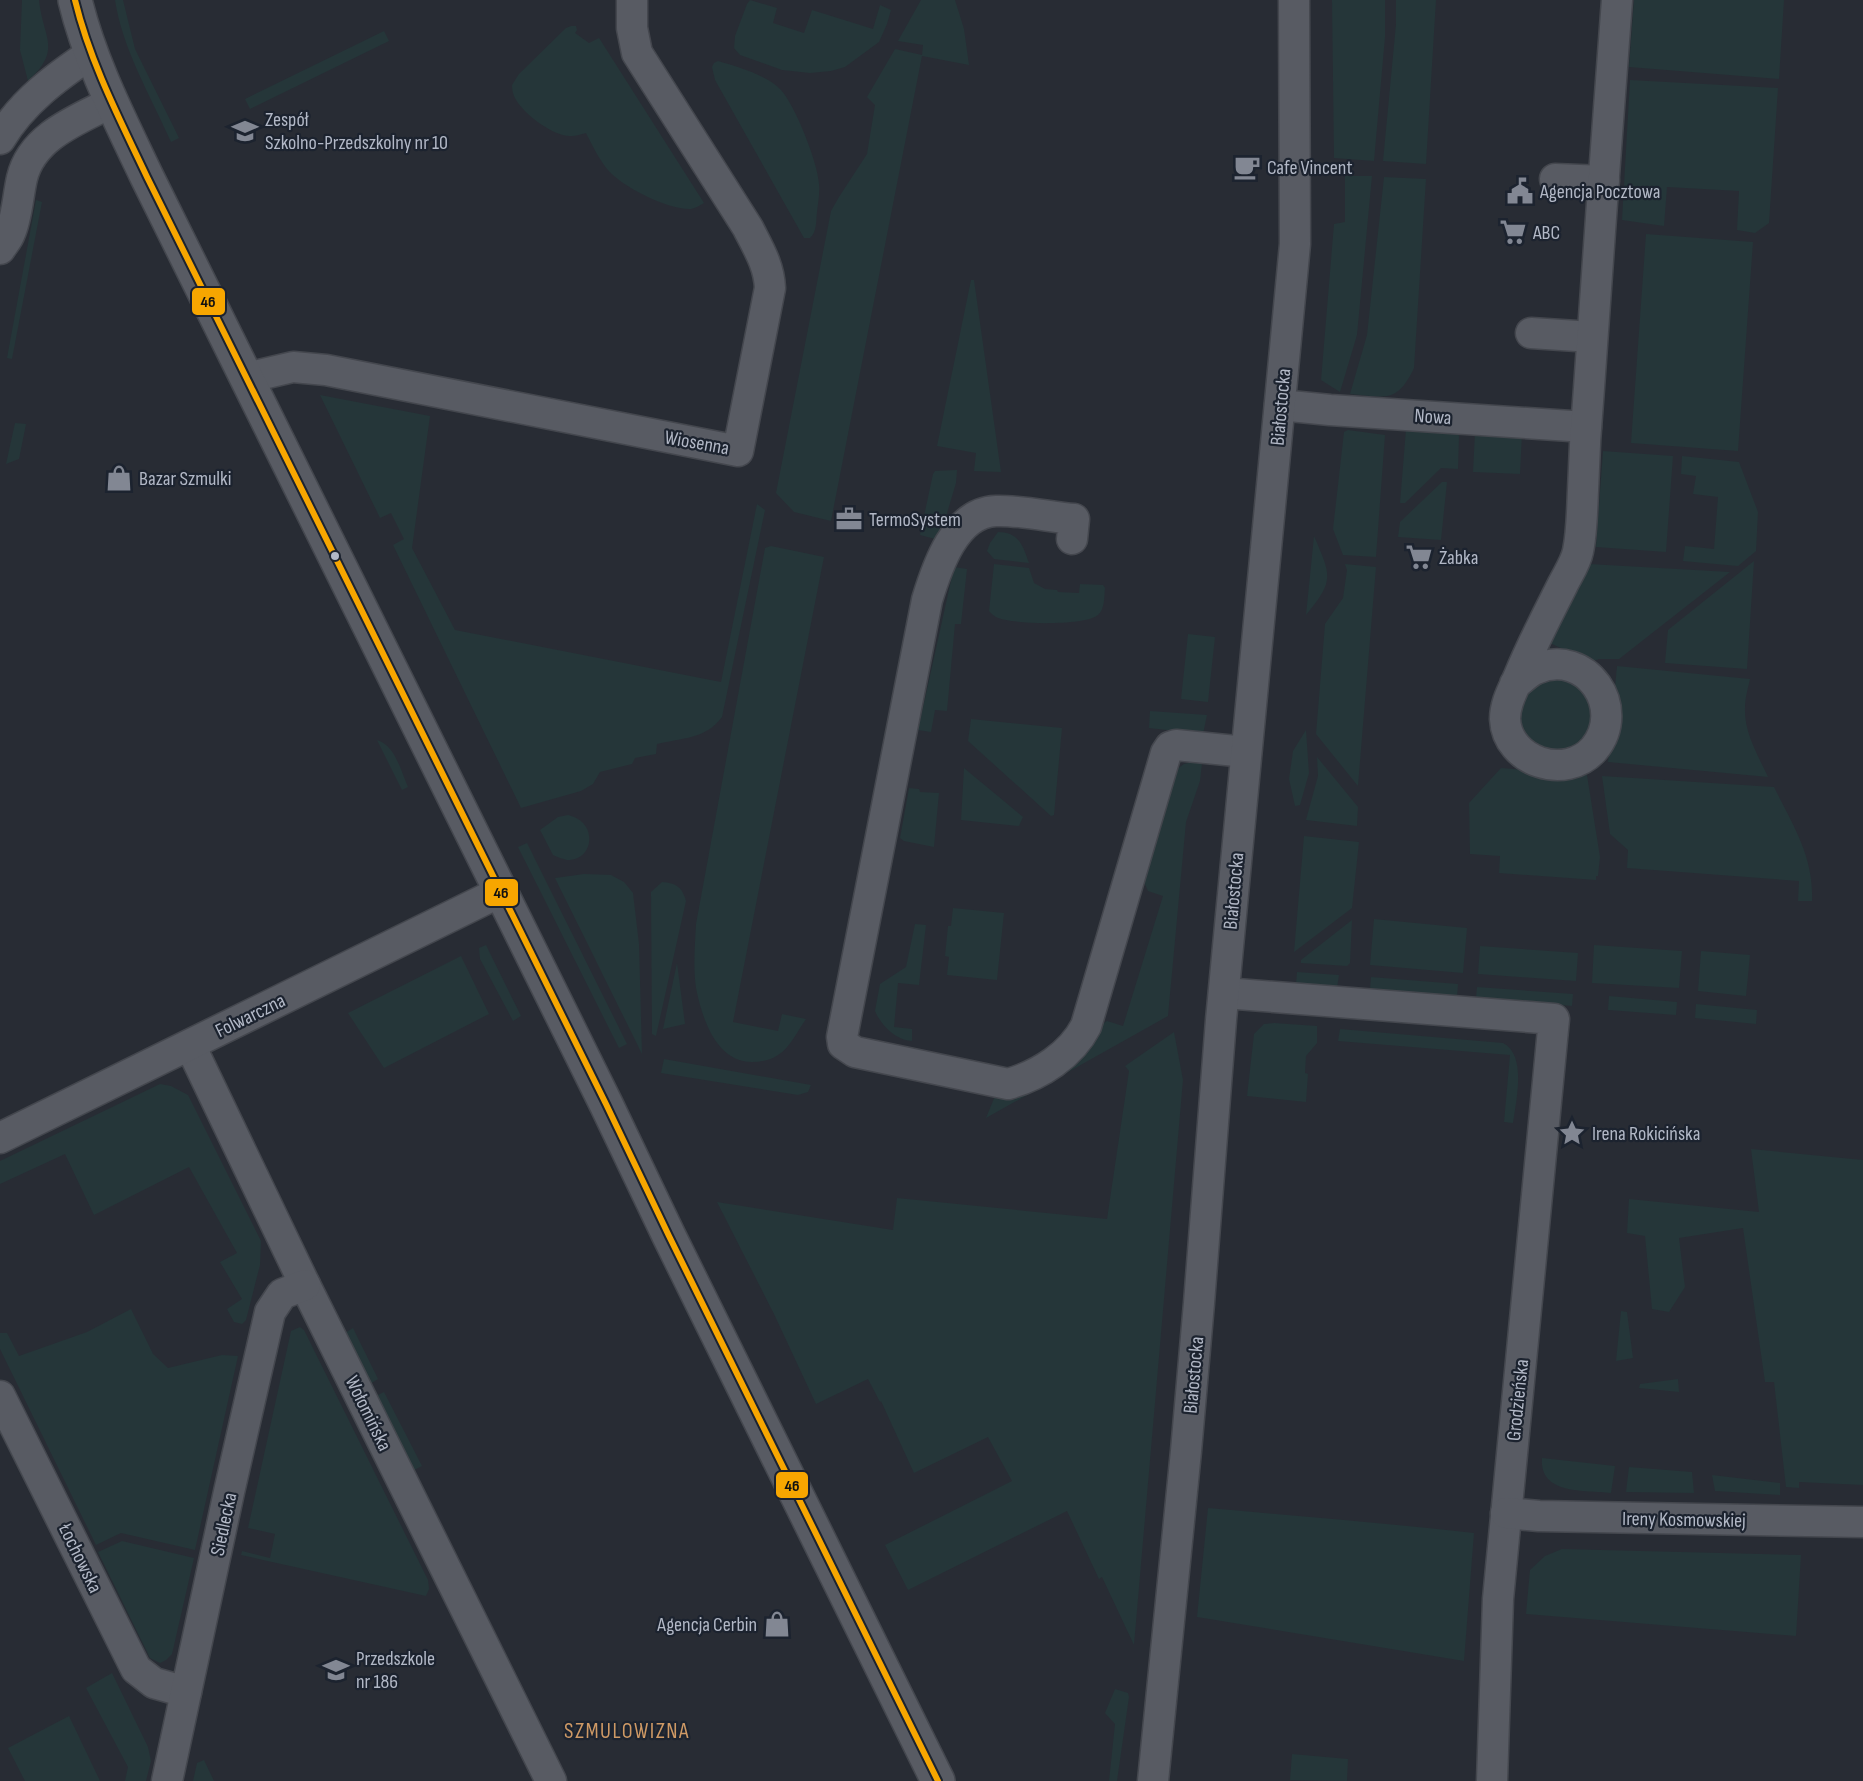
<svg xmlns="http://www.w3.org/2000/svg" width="1863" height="1781" font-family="'Sofia Sans Condensed',sans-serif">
	<rect width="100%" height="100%" fill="#282c34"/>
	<!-- green -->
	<g fill="#253639">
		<path d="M 22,0 L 39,0 C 43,39 63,49 28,81 L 20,50 Z"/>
		<path d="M 115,0 L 123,0 L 135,49 L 179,138 L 171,142 C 151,97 122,48 115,0 Z"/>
		<path d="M 750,0 L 777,8 L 773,23 L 804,33 L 812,10 L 873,29 L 880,5 L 891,10 L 887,24 L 879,42 L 845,67 L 831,71 L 810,73 L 782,70 L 740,55 L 734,48 L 735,36 L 747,4 Z"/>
		<path d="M 921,0 L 955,0 L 964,29 L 969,65 L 922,56 L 831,521 L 794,512 L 776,493 L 831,211 L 839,197 L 867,154 L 875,105 L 867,97 L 895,49 L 922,55 L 923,45 L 898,41 Z"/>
		<path d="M 1332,0 L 1385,0 L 1385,37 L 1374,161 L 1334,158 Z"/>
		<path d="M 1396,0 L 1436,0 L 1426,164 L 1383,161 L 1396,24 Z"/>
		<path d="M 1634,0 L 1784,0 L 1779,79 L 1629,67 Z"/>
		<path d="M 571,26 L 576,26 L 577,30 L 575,33 L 589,43 L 599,38 L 704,203 C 700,205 696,208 691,209 C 668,210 622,187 607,169 C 599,159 592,145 586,133 C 581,134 576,136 572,136 C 555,138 522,113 515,98 C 513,95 512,89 512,85 L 519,74 L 566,28 Z"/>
		<path d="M 384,31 L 389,41 L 250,109 L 245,99 Z"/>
		<path d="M 718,61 C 736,66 769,76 781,90 C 795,105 818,163 819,184 C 820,193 818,203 817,212 C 816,221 817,232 810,238 L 804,238 L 715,80 L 712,67 L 714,63 Z"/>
		<path d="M 1630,80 L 1778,88 L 1769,223 L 1755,233 L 1737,230 L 1739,191 L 1667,187 L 1664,226 L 1622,220 Z"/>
		<path d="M 1345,176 L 1372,176 L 1357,335 L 1340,392 L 1321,380 L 1334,224 L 1345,222 Z"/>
		<path d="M 1384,177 L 1426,179 L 1414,368 C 1397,404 1385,397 1350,394 L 1367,335 Z"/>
		<path d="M 36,200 L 42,202 L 12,359 L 7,358 Z"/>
		<path d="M 1646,234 L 1753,242 L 1738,451 L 1631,443 Z"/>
		<path d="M 971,280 L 974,280 L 1001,472 L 974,471 L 976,453 L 937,446 Z"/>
		<path d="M 320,395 L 430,416 L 412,548 L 455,630 L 721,682 L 757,504 L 765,510 L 722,717 C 706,739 682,738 657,744 L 656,754 L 635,758 L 632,764 L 600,772 L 593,784 L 581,791 L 521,808 L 393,545 L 404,539 L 391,513 L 380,518 Z"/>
		<path d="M 15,423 L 26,424 L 19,459 L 6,464 Z"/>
		<path d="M 1406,429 L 1457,432 L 1459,436 L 1458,469 L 1441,468 L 1405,503 L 1400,503 Z"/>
		<path d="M 1348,430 L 1385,435 L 1376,557 L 1343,555 L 1333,529 L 1344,432 Z"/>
		<path d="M 1475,432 L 1522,434 L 1520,474 L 1473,472 Z"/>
		<path d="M 1603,451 L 1673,456 L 1666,552 L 1596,547 Z"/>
		<path d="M 1682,456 L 1739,462 L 1758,512 L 1756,551 L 1738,566 L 1683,561 L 1685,546 L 1714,549 L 1718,497 L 1693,494 L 1696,476 L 1681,474 Z"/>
		<path d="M 957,470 L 956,483 L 939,540 L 920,535 L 933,474 L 935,471 Z"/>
		<path d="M 1442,482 L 1447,482 L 1441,540 L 1398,537 L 1400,522 Z"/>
		<path d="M 998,532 C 1019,532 1023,546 1029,563 L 994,559 L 987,551 L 990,543 Z"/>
		<path d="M 1314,536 C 1331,576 1335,580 1306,615 Z"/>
		<path d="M 771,546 L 824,557 L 733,1022 L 778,1031 L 782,1014 L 806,1019 C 798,1030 790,1048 778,1055 C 771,1060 761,1062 752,1062 C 716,1062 702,1018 696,988 C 693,967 695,945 696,924 L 765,548 Z"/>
		<path d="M 1754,561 L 1747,669 L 1665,663 L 1668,630 Z"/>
		<path d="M 994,564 L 1029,568 L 1034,583 L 1045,589 L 1057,590 L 1058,592 L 1079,593 L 1080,584 L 1103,585 L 1105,588 C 1104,597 1105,609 1098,615 C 1085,626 1011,625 996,617 C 993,615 992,614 989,611 Z"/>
		<path d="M 1345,564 L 1376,567 L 1358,786 L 1316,734 L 1325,624 L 1343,598 L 1347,570 Z"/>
		<path d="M 1589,564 L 1730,572 L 1619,659 L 1599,659 L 1590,662 L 1550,643 Z"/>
		<path d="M 954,567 L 967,569 L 961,624 L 955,624 L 947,711 L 935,710 L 931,732 L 918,730 Z"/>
		<path d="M 1188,634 L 1215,637 L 1208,702 L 1181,699 Z"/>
		<path d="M 1617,666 L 1750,679 C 1748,688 1745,698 1745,708 C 1744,733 1758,755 1768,777 L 1608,762 Z"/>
		<path d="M 1559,675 L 1588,689 L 1594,732 L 1568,753 L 1536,747 L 1522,731 L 1519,720 L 1522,698 L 1538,681 Z"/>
		<path d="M 1150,711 L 1207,715 L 1203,734 L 1149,728 Z"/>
		<path d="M 971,719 L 1062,728 L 1054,815 L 1051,816 L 968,741 Z"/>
		<path d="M 1306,730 L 1309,773 L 1300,805 L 1295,806 L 1289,779 L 1293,751 Z"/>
		<path d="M 377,740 C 395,745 401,771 408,787 L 402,790 Z"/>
		<path d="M 1317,757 L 1358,807 L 1357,826 L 1306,820 L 1318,776 Z"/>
		<path d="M 1192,762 L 1202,763 L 1200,781 L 1186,822 L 1168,1016 L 986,1118 L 995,1096 L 1107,1021 L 1123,1026 L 1163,896 L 1148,891 L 1144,882 L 1145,874 L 1177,769 L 1184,764 Z"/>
		<path d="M 964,768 L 1023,817 L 1019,826 L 961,820 Z"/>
		<path d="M 1501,768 L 1587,775 L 1600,857 L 1598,876 L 1596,876 L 1596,880 L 1499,873 L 1500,856 L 1470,854 L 1469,803 Z"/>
		<path d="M 1602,776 L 1774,787 C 1793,825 1814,857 1812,901 L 1798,901 L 1799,881 L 1627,868 L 1628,850 L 1610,834 Z"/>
		<path d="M 909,788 L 919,789 L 920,792 L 939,793 L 934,847 L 904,841 L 900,838 Z"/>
		<path d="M 568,815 C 599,822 594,861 567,860 C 563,859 557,857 553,855 L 540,830 L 558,817 Z"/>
		<path d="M 1304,836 L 1359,842 L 1352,908 L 1294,952 Z"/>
		<path d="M 527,843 L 627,1044 L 619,1048 L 518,847 Z"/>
		<path d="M 584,874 L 611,875 L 624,882 L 633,893 L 639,944 L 642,1054 L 555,878 Z"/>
		<path d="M 662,882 C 676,883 682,887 686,901 L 656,1036 L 652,1034 L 651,892 Z"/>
		<path d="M 953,908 L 1004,913 L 997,980 L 947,975 L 949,957 L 945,956 L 948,926 L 951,926 Z"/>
		<path d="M 1374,919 L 1467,928 L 1463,973 L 1370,965 Z"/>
		<path d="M 1352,920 L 1350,963 L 1347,966 L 1301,963 L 1301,960 Z"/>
		<path d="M 915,924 L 926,925 L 919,985 L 898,983 L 894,1027 L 912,1029 L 912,1041 C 895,1040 881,1025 875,1011 L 880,984 L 906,967 Z"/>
		<path d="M 486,945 L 521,1016 L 513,1021 L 480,959 L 479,948 Z"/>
		<path d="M 1594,945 L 1682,951 L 1679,988 L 1592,983 Z"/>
		<path d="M 1480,946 L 1578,953 L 1576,981 L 1478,974 Z"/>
		<path d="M 1701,951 L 1750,955 L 1746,996 L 1698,991 Z"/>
		<path d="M 461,956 L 489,1014 L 384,1068 L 348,1013 Z"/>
		<path d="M 677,963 L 685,1024 L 663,1029 Z"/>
		<path d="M 1297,972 L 1339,975 L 1337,988 L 1296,984 Z"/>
		<path d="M 1371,977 L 1458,984 L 1457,997 L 1370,990 Z"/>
		<path d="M 1477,987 L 1573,994 L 1572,1006 L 1476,998 Z"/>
		<path d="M 1609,996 L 1677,1002 L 1676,1015 L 1608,1010 Z"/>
		<path d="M 1696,1004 L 1757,1010 L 1756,1024 L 1695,1018 Z"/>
		<path d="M 1274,1023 L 1317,1026 L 1317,1043 L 1306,1056 L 1305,1073 L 1308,1074 L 1306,1102 L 1247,1096 L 1254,1034 L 1264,1024 Z"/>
		<path d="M 1340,1029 L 1503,1043 C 1527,1055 1516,1101 1513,1123 L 1504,1122 L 1510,1055 L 1338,1041 Z"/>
		<path d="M 1174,1032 L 1183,1080 L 1134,1645 L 1102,1577 L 1099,1579 L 1067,1511 L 908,1590 L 885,1545 L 1012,1481 L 988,1437 L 914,1473 L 881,1401 L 880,1402 L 868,1379 L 816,1404 L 774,1314 L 717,1202 L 893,1230 L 897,1198 L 1107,1219 L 1129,1071 L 1125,1066 Z"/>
		<path d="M 664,1059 L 811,1085 L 808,1092 L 798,1095 L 661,1073 Z"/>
		<path d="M 160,1084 L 171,1086 L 188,1095 L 261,1241 L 260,1265 L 246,1320 L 242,1324 L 234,1322 L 227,1309 L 242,1299 L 220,1262 L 237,1253 L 189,1167 L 94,1215 L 65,1154 L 0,1184 L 0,1161 Z"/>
		<path d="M 1751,1149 L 1863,1160 L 1863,1485 L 1799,1482 L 1799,1488 L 1786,1487 L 1774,1382 L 1765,1382 L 1743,1228 L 1679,1238 L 1685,1287 L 1669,1312 L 1652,1309 L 1645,1236 L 1627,1233 L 1629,1199 L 1759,1212 Z"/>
		<path d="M 131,1309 L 153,1354 L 168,1368 L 222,1355 L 238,1356 L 195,1550 L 121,1533 L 96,1545 L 0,1349 L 0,1333 L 7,1333 L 19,1356 L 87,1332 Z"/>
		<path d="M 1621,1311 L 1627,1312 L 1633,1358 L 1616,1361 Z"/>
		<path d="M 300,1327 L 304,1330 L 428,1580 L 429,1589 L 426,1596 L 241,1555 L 242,1551 L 270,1558 L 275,1534 L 248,1528 L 291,1331 Z"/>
		<path d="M 353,1328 L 378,1379 L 370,1384 L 345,1333 Z"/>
		<path d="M 1678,1379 L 1679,1392 L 1639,1388 L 1640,1384 Z"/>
		<path d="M 384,1392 L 422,1466 L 414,1470 L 376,1396 Z"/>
		<path d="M 1542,1458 L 1615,1466 L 1611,1493 C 1585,1490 1539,1495 1542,1458 Z"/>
		<path d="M 1629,1467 L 1692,1472 L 1694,1493 L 1626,1492 Z"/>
		<path d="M 1712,1475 L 1780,1483 L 1780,1495 L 1715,1491 Z"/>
		<path d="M 1208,1508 C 1297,1516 1385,1523 1474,1533 L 1464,1661 L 1197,1617 Z"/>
		<path d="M 122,1541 L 194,1558 L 172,1654 L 166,1660 L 160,1663 L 150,1658 L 98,1552 Z"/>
		<path d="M 1562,1549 L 1801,1555 L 1796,1636 L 1526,1614 L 1530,1570 L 1545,1556 Z"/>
		<path d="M 112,1673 L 148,1747 L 151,1761 L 146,1781 L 125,1781 L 128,1767 L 86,1688 Z"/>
		<path d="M 1115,1689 L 1128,1693 L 1129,1697 L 1117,1781 L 1109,1781 L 1115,1724 L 1105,1713 Z"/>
		<path d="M 69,1716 L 100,1781 L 25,1781 L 8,1748 Z"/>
		<path d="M 1292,1754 L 1348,1759 L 1347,1781 L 1290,1780 Z"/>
		<path d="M 204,1760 L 214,1781 L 193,1781 L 197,1763 Z"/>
	</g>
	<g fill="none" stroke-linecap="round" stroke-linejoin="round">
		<!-- minor casing -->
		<g stroke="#44474e" stroke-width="33">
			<g id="minor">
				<path d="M 0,139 C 22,102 56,77 92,53"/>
				<path d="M 1555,179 L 1604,181"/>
				<path d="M 0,249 C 3,244 8,239 10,233 C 17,218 18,195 22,178 C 32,136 77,120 112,102"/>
				<path d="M 1531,333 L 1592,337"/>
				<path d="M 246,378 L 293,367 L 326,370 L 738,451 L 770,288 C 769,265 758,248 748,228 L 637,53 L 632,28 L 632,0"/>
				<path d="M 1280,405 L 1330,410 L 1586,427"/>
				<path d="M 1072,539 L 1074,519 C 1051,517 1019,510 996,511 C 955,512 937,567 927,600 L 842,1037 L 843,1044 L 855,1052 L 1008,1084 C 1040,1075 1071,1055 1086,1026 L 1166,753 L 1170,747 L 1176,745 L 1246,752"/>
				<path d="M 1515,684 C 1522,679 1528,672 1536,669 C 1586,647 1628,708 1594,749 C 1566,781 1507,762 1505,719 C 1505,703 1513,690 1519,676 C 1532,644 1548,614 1563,584 C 1568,574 1576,562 1578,551 C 1582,532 1582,510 1583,490 C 1584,456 1586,422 1589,388 C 1598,259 1607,129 1617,0"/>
				<path d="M 1224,993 L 1554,1019 L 1498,1599 L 1492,1781"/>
				<path d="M 190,1045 L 305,1285 L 551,1781"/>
				<path d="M 0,1138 L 500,892"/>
				<path d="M 0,1396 L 136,1669 L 154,1683 L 186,1692"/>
				<path d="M 1506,1513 L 1539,1516 L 1863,1522"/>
				<path d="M 167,1781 L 229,1492 L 270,1312 L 282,1294 L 305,1285"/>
				<path d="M 1153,1781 L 1186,1451 L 1199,1303 L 1221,1020 L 1295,244 L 1294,0"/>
			</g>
		</g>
		<!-- tertiary casing -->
		<g stroke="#44474e" stroke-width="36">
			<path id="tertiary" d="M 75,0 C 90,62 120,120 147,177 L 606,1104 L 669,1236 L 938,1781"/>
		</g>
		<!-- minor -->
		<use href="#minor" stroke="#585b63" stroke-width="30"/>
		<!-- tertiary -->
		<use href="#tertiary" stroke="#585b63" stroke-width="33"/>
		<!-- bus-1 casing -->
		<g stroke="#1c232f" stroke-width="10">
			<path id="bus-1" d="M 75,0 C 90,62 120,120 147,177 L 606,1104 L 669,1236 L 938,1781"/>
		</g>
		<!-- bus-1 -->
		<use href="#bus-1" stroke="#f7a600" stroke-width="6"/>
	</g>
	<!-- icons -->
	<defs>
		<g id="school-bare" transform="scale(2.07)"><path d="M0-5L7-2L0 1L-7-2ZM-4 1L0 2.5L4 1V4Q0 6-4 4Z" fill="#828793" stroke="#1c232f" stroke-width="2.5" paint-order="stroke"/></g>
		<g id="cafe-bare" transform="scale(2.07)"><path d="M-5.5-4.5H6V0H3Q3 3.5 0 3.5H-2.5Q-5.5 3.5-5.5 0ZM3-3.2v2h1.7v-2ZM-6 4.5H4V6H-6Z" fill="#828793" stroke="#1c232f" stroke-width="2.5" paint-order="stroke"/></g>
		<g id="civic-bare" transform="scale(2.07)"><path d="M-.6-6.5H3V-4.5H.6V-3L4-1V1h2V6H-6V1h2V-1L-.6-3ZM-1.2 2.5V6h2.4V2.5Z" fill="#828793" stroke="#1c232f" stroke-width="2.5" paint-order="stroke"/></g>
		<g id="supermarket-bare" transform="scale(2.07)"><path d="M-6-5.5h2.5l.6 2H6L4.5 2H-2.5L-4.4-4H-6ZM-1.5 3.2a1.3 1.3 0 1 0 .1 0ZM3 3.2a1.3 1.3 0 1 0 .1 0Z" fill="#828793" stroke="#1c232f" stroke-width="2.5" paint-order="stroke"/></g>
		<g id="shop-bare" transform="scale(2.07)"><path d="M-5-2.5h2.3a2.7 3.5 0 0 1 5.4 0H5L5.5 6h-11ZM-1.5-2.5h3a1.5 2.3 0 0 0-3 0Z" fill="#828793" stroke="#1c232f" stroke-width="2.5" paint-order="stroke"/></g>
		<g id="office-bare" transform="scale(2.07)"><path d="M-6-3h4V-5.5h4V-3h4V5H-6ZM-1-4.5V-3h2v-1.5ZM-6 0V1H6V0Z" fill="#828793" stroke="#1c232f" stroke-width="2.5" paint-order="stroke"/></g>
		<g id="sight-bare" transform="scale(2.07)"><path d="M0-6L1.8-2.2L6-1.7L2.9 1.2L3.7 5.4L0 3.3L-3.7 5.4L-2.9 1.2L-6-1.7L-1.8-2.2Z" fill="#828793" stroke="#1c232f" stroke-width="2.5" paint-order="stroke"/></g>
	</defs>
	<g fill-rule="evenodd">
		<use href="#school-bare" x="245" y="131"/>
		<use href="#cafe-bare" x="1247" y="167"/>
		<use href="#civic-bare" x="1520" y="191"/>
		<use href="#supermarket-bare" x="1513" y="232"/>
		<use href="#shop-bare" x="119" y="478"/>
		<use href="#office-bare" x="849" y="519"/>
		<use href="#supermarket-bare" x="1419" y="557"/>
		<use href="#sight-bare" x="1572" y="1133"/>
		<use href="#shop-bare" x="777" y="1624"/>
		<use href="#school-bare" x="336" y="1670"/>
	</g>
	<!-- markers -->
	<circle fill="#b2b8c6" stroke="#1c232f" stroke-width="2" cx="335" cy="556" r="5"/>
	<g text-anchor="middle" stroke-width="4.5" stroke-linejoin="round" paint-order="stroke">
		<!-- poi labels -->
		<g font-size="20" fill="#b2b8c6" stroke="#1c232f" text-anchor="start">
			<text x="265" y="126">Zespół<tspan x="265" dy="23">Szkolno-Przedszkolny nr 10</tspan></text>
			<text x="1267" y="174">Cafe Vincent</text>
			<text x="1540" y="198">Agencja Pocztowa</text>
			<text x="1533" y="239">ABC</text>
			<text x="139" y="485">Bazar Szmulki</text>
			<text x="869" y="526">TermoSystem</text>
			<text x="1439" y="564">Żabka</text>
			<text x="1592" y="1140">Irena Rokicińska</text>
			<text x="757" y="1631" text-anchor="end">Agencja Cerbin</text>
			<text x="356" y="1665">Przedszkole<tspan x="356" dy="23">nr 186</tspan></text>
		</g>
		<!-- street labels -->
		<g font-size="20" fill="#b2b8c6" stroke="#1c232f">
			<text transform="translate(1280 407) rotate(-85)" y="7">Białostocka</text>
			<text transform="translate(1433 416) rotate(4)" y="7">Nowa</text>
			<text transform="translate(697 442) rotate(10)" y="7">Wiosenna</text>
			<text transform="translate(1233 891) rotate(-85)" y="7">Białostocka</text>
			<text transform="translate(250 1015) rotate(-26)" y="7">Folwarczna</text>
			<text transform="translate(1193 1375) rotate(-85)" y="7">Białostocka</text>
			<text transform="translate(1517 1400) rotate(-84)" y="7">Grodzieńska</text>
			<text transform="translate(369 1413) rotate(64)" y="7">Wołomińska</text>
			<text transform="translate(1684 1519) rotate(1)" y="7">Ireny Kosmowskiej</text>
			<text transform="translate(223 1524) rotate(-78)" y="7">Siedlecka</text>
			<text transform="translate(81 1558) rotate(64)" y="7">Łochowska</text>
		</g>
		<!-- quarter labels -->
		<g font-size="22" letter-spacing="1.5" fill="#ce9965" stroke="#1c232f">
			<text x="627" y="1738">SZMULOWIZNA</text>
		</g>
	</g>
	<g stroke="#1c232f" stroke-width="2">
		<rect x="191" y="287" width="35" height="29" rx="6" fill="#f7a600"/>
		<rect x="484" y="878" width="35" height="29" rx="6" fill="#f7a600"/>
		<rect x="775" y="1471" width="34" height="28" rx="6" fill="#f7a600"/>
	</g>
	<g font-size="16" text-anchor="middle" font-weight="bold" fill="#111">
		<text x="208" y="307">46</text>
		<text x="501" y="898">46</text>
		<text x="792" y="1491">46</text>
	</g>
</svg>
